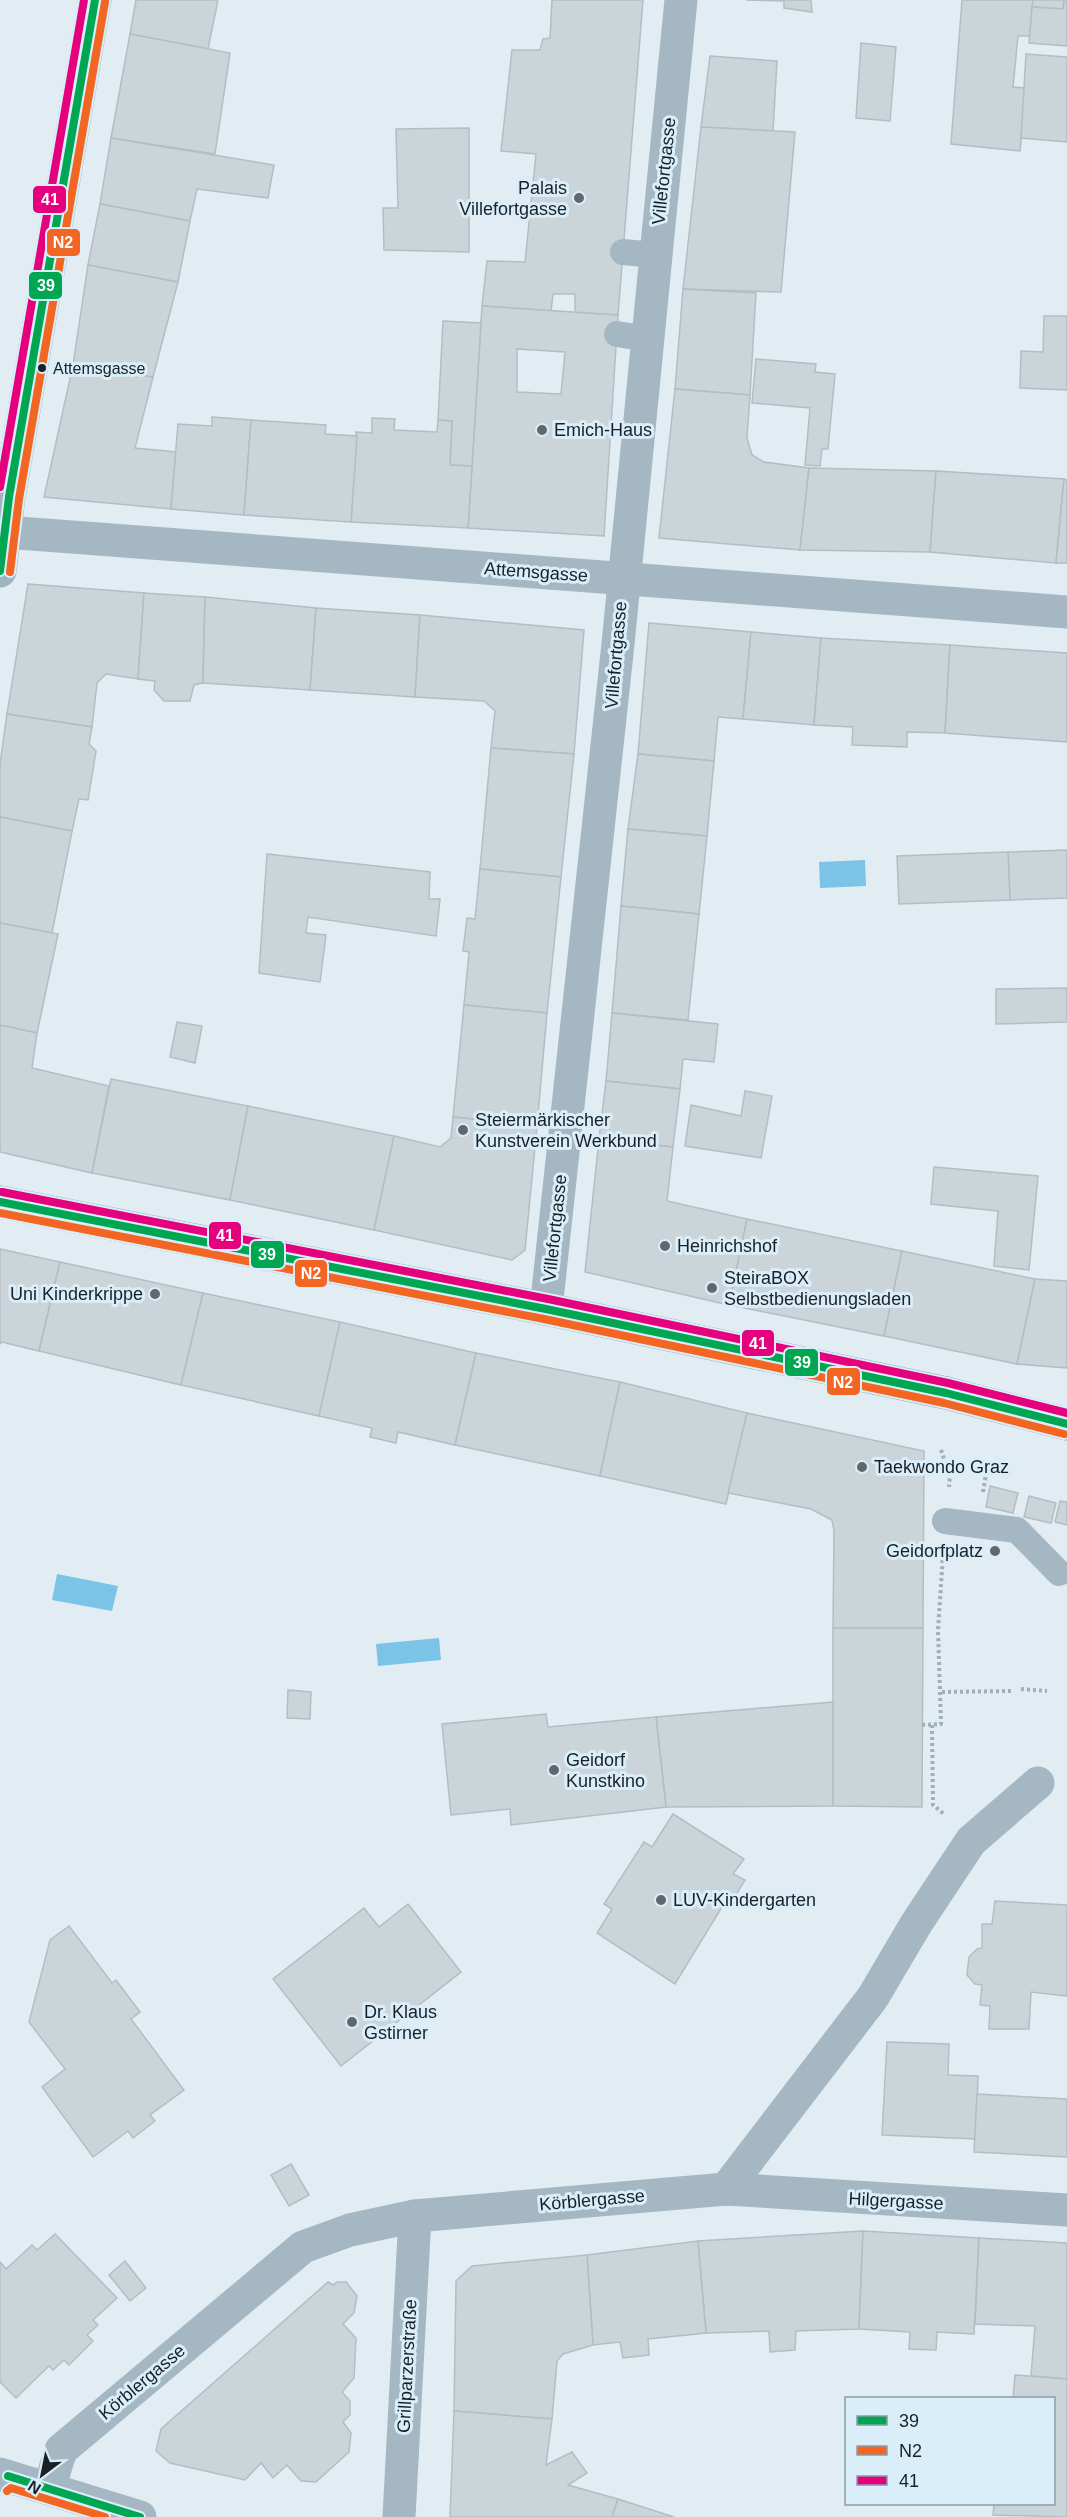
<svg xmlns="http://www.w3.org/2000/svg" width="1067" height="2517" font-family="Helvetica,sans-serif">
	<rect width="100%" height="100%" fill="#e1ecf3"/>
	<!-- water -->
	<g fill="#7cc3e8">
		<path d="M 865,860 L 866,886 L 820,888 L 819,862 Z"/>
		<path d="M 57,1574 L 118,1586 L 112,1611 L 52,1600 Z"/>
		<path d="M 439,1638 L 441,1660 L 378,1666 L 376,1644 Z"/>
	</g>
	<!-- building -->
	<g fill="#cbd4d9" stroke="#b4bdc3" stroke-width="1.5" fill-rule="evenodd">
		<path d="M 136,0 L 218,0 L 208,49 L 130,34 Z"/>
		<path d="M 552,0 L 643,0 L 618,315 L 575,313 L 575,294 L 553,294 L 551,311 L 482,306 L 487,261 L 525,262 L 536,154 L 501,151 L 512,50 L 540,50 L 543,39 L 550,38 Z"/>
		<path d="M 746,0 L 811,0 L 812,12 L 784,8 L 784,1 Z"/>
		<path d="M 962,0 L 1033,0 L 1030,36 L 1018,36 L 1013,87 L 1026,88 L 1020,151 L 951,144 Z"/>
		<path d="M 1033,0 L 1064,0 L 1063,9 L 1032,7 Z"/>
		<path d="M 1064,1 L 1067,1 L 1067,46 L 1029,43 L 1032,7 L 1063,9 Z"/>
		<path d="M 130,34 L 230,53 L 215,154 L 111,138 Z"/>
		<path d="M 861,43 L 896,47 L 890,121 L 856,118 Z"/>
		<path d="M 1026,54 L 1067,57 L 1067,142 L 1021,138 Z"/>
		<path d="M 710,56 L 777,61 L 773,131 L 701,127 Z"/>
		<path d="M 701,127 L 795,132 L 781,292 L 683,289 Z"/>
		<path d="M 469,128 L 469,252 L 384,250 L 383,208 L 398,208 L 396,129 Z"/>
		<path d="M 111,138 L 274,165 L 268,198 L 197,189 L 190,221 L 100,204 Z"/>
		<path d="M 100,204 L 190,221 L 178,282 L 88,265 Z"/>
		<path d="M 88,265 L 178,282 L 153,377 L 73,365 Z"/>
		<path d="M 683,289 L 756,293 L 750,395 L 675,389 Z"/>
		<path d="M 482,306 L 618,315 L 604,536 L 468,528 ZM 517,349 L 565,352 L 561,394 L 517,392 Z"/>
		<path d="M 1044,316 L 1067,316 L 1067,390 L 1020,388 L 1021,351 L 1043,352 Z"/>
		<path d="M 443,321 L 481,323 L 472,466 L 450,465 L 452,421 L 438,420 Z"/>
		<path d="M 756,359 L 816,364 L 815,372 L 835,374 L 828,449 L 822,449 L 820,466 L 805,465 L 810,408 L 752,403 Z"/>
		<path d="M 73,365 L 153,377 L 135,448 L 176,452 L 171,509 L 44,497 Z"/>
		<path d="M 675,389 L 750,395 L 747,438 L 752,455 L 764,462 L 809,468 L 800,550 L 659,538 Z"/>
		<path d="M 212,417 L 251,420 L 244,515 L 171,509 L 178,424 L 212,426 Z"/>
		<path d="M 372,418 L 395,419 L 394,430 L 437,432 L 438,420 L 452,421 L 450,465 L 472,466 L 468,528 L 351,522 L 356,432 L 372,433 Z"/>
		<path d="M 251,420 L 326,425 L 325,434 L 357,436 L 351,522 L 244,515 Z"/>
		<path d="M 809,468 L 936,471 L 930,552 L 800,550 Z"/>
		<path d="M 936,471 L 1064,479 L 1056,563 L 930,552 Z"/>
		<path d="M 1064,479 L 1067,480 L 1067,563 L 1056,563 Z"/>
		<path d="M 28,584 L 144,593 L 138,679 L 106,674 L 97,683 L 92,727 L 7,714 Z"/>
		<path d="M 144,593 L 205,597 L 203,683 L 194,685 L 190,701 L 164,701 L 154,690 L 155,681 L 138,679 Z"/>
		<path d="M 205,597 L 316,608 L 310,690 L 203,683 Z"/>
		<path d="M 316,608 L 420,615 L 415,697 L 310,690 Z"/>
		<path d="M 420,615 L 584,630 L 574,754 L 491,748 L 495,711 L 484,701 L 415,697 Z"/>
		<path d="M 649,623 L 751,632 L 743,719 L 718,717 L 714,761 L 638,754 Z"/>
		<path d="M 751,632 L 821,638 L 814,725 L 743,719 Z"/>
		<path d="M 821,638 L 950,645 L 945,733 L 907,732 L 907,747 L 852,745 L 853,727 L 814,725 Z"/>
		<path d="M 950,645 L 1067,653 L 1067,742 L 945,733 Z"/>
		<path d="M 7,714 L 92,727 L 89,744 L 96,751 L 88,800 L 79,799 L 72,831 L 0,817 L 0,764 Z"/>
		<path d="M 491,748 L 574,754 L 561,877 L 480,869 Z"/>
		<path d="M 638,754 L 714,761 L 707,836 L 628,829 Z"/>
		<path d="M 0,817 L 72,831 L 52,933 L 0,923 Z"/>
		<path d="M 628,829 L 707,836 L 699,914 L 621,906 Z"/>
		<path d="M 1067,850 L 1067,898 L 1010,900 L 1008,852 Z"/>
		<path d="M 1008,852 L 1010,900 L 899,904 L 897,856 Z"/>
		<path d="M 267,854 L 430,872 L 429,899 L 440,899 L 436,936 L 308,917 L 306,933 L 326,935 L 320,982 L 259,973 Z"/>
		<path d="M 480,869 L 561,877 L 547,1013 L 464,1005 L 469,952 L 463,951 L 467,918 L 475,919 Z"/>
		<path d="M 621,906 L 699,914 L 688,1020 L 612,1013 Z"/>
		<path d="M 0,923 L 58,934 L 37,1033 L 0,1025 Z"/>
		<path d="M 1067,988 L 1067,1022 L 996,1024 L 996,989 Z"/>
		<path d="M 464,1005 L 547,1013 L 537,1126 L 453,1117 Z"/>
		<path d="M 612,1013 L 718,1024 L 714,1062 L 683,1059 L 680,1089 L 606,1081 Z"/>
		<path d="M 177,1022 L 202,1026 L 195,1063 L 170,1057 Z"/>
		<path d="M 0,1025 L 37,1033 L 32,1068 L 109,1086 L 92,1173 L 0,1152 Z"/>
		<path d="M 111,1079 L 248,1106 L 230,1200 L 92,1173 Z"/>
		<path d="M 606,1081 L 680,1089 L 673,1147 L 599,1139 Z"/>
		<path d="M 745,1091 L 772,1096 L 761,1158 L 685,1146 L 691,1105 L 741,1116 Z"/>
		<path d="M 248,1106 L 394,1136 L 374,1230 L 230,1200 Z"/>
		<path d="M 453,1117 L 537,1126 L 525,1250 L 512,1260 L 374,1230 L 394,1136 L 440,1147 L 451,1138 Z"/>
		<path d="M 599,1139 L 673,1147 L 667,1201 L 747,1219 L 729,1305 L 585,1272 Z"/>
		<path d="M 934,1167 L 1038,1176 L 1029,1270 L 994,1266 L 998,1211 L 931,1204 Z"/>
		<path d="M 747,1219 L 902,1251 L 884,1336 L 729,1305 Z"/>
		<path d="M 0,1249 L 60,1262 L 39,1351 L 2,1342 L 0,1344 Z"/>
		<path d="M 902,1251 L 1035,1279 L 1017,1364 L 884,1336 Z"/>
		<path d="M 60,1262 L 203,1293 L 181,1385 L 39,1351 Z"/>
		<path d="M 1035,1279 L 1067,1281 L 1067,1368 L 1017,1364 Z"/>
		<path d="M 203,1293 L 340,1322 L 319,1416 L 181,1385 Z"/>
		<path d="M 340,1322 L 476,1353 L 455,1445 L 398,1432 L 396,1443 L 370,1437 L 372,1428 L 319,1416 Z"/>
		<path d="M 476,1353 L 620,1382 L 600,1476 L 455,1445 Z"/>
		<path d="M 620,1382 L 747,1413 L 726,1504 L 600,1476 Z"/>
		<path d="M 747,1413 L 924,1451 L 923,1628 L 833,1628 L 834,1531 L 832,1520 L 811,1509 L 728,1493 Z"/>
		<path d="M 990,1486 L 1018,1493 L 1013,1513 L 986,1507 Z"/>
		<path d="M 1029,1496 L 1056,1503 L 1051,1523 L 1024,1517 Z"/>
		<path d="M 1060,1501 L 1067,1502 L 1067,1525 L 1055,1522 Z"/>
		<path d="M 833,1628 L 923,1628 L 922,1807 L 833,1806 Z"/>
		<path d="M 288,1690 L 311,1692 L 310,1719 L 287,1718 Z"/>
		<path d="M 833,1702 L 833,1806 L 666,1807 L 656,1717 Z"/>
		<path d="M 546,1714 L 548,1727 L 656,1717 L 666,1807 L 511,1825 L 510,1809 L 451,1815 L 442,1724 Z"/>
		<path d="M 673,1814 L 744,1859 L 733,1874 L 745,1880 L 734,1898 L 722,1892 L 715,1902 L 722,1907 L 675,1984 L 597,1933 L 612,1909 L 604,1904 L 644,1842 L 652,1847 Z"/>
		<path d="M 995,1901 L 1067,1905 L 1067,1996 L 1031,1992 L 1029,2029 L 989,2029 L 990,2006 L 980,2005 L 982,1985 L 975,1984 L 967,1975 L 969,1957 L 977,1949 L 982,1948 L 982,1924 L 992,1924 Z"/>
		<path d="M 408,1904 L 461,1972 L 341,2066 L 273,1979 L 364,1908 L 379,1927 Z"/>
		<path d="M 69,1926 L 112,1983 L 116,1980 L 140,2012 L 131,2019 L 184,2090 L 150,2115 L 155,2121 L 133,2138 L 128,2131 L 93,2157 L 42,2087 L 65,2069 L 29,2022 L 50,1940 Z"/>
		<path d="M 887,2042 L 949,2044 L 948,2075 L 978,2076 L 976,2139 L 882,2135 Z"/>
		<path d="M 977,2094 L 1067,2099 L 1067,2157 L 974,2152 Z"/>
		<path d="M 291,2164 L 309,2195 L 289,2206 L 271,2175 Z"/>
		<path d="M 863,2231 L 859,2329 L 796,2331 L 795,2350 L 770,2352 L 769,2331 L 706,2333 L 698,2241 Z"/>
		<path d="M 863,2231 L 979,2238 L 974,2334 L 937,2332 L 936,2350 L 909,2349 L 910,2332 L 859,2329 Z"/>
		<path d="M 55,2234 L 117,2298 L 93,2320 L 98,2325 L 87,2335 L 93,2341 L 69,2365 L 64,2360 L 53,2370 L 49,2366 L 16,2398 L 0,2382 L 0,2262 L 6,2269 L 32,2245 L 37,2250 Z"/>
		<path d="M 979,2238 L 1067,2243 L 1067,2379 L 1031,2376 L 1035,2326 L 975,2324 Z"/>
		<path d="M 698,2241 L 706,2333 L 648,2339 L 649,2355 L 623,2358 L 620,2342 L 593,2345 L 587,2255 Z"/>
		<path d="M 587,2255 L 593,2345 L 563,2354 L 557,2361 L 552,2419 L 454,2411 L 456,2281 L 472,2266 Z"/>
		<path d="M 125,2261 L 146,2288 L 130,2301 L 109,2275 Z"/>
		<path d="M 328,2282 L 333,2285 L 337,2282 L 346,2282 L 357,2296 L 354,2313 L 343,2324 L 356,2338 L 354,2378 L 342,2392 L 350,2401 L 350,2415 L 343,2422 L 351,2433 L 349,2452 L 316,2482 L 301,2481 L 287,2465 L 273,2478 L 261,2463 L 245,2480 L 170,2463 L 156,2451 L 161,2429 Z"/>
		<path d="M 1015,2375 L 1067,2379 L 1067,2517 L 993,2515 L 994,2504 L 1054,2504 L 1054,2398 L 1013,2398 Z"/>
		<path d="M 454,2411 L 552,2419 L 546,2465 L 572,2452 L 587,2473 L 568,2485 L 618,2499 L 612,2517 L 450,2517 Z"/>
		<path d="M 618,2499 L 674,2517 L 612,2517 Z"/>
	</g>
	<g fill="none" stroke-linecap="round" stroke-linejoin="round">
		<!-- path -->
		<g stroke="#a1afb8" stroke-width="4" stroke-dasharray="3 3" stroke-linecap="butt">
			<path d="M 941,1450 L 950,1476 L 949,1487"/>
			<path d="M 983,1492 L 988,1462"/>
			<path d="M 1021,1689 L 1047,1691"/>
			<path d="M 942,1692 L 1012,1691"/>
			<path d="M 922,1725 L 941,1724 L 938,1630 L 943,1555"/>
			<path d="M 932,1725 L 933,1805 L 944,1814"/>
		</g>
		<!-- lane -->
		<g stroke="#a4b7c3" stroke-width="26">
			<path d="M 623,252 L 656,255"/>
			<path d="M 617,334 L 647,339"/>
			<path d="M 945,1521 L 1017,1530 L 1059,1573"/>
		</g>
		<!-- street -->
		<g stroke="#a4b7c3" stroke-width="33">
			<path d="M 5,532 L 1067,612"/>
			<path d="M 546,1309 L 618,644 L 681,0"/>
			<path d="M 726,2189 L 873,1997 L 916,1924 L 971,1841 L 1038,1783"/>
			<path d="M 0,2474 L 140,2517"/>
			<path d="M 49,2488 L 61,2450 L 303,2247 L 350,2230 L 415,2216 L 726,2189 L 1067,2210"/>
			<path d="M 399,2517 L 415,2216"/>
		</g>
		<!-- secondary -->
		<path stroke="#9eb5c1" stroke-width="33" d="M 0,571 L 9,497 L 95,0"/>
		<!-- primary -->
		<path stroke="#93abb8" stroke-width="33" d="M 0,1202 L 546,1309 L 946,1393 L 1067,1424"/>
		<!-- bus-1 casing -->
		<g stroke="#daeefa" stroke-width="12">
			<g id="bus-1">
				<path d="M 0,571 L 9,497 L 95,0"/>
				<path d="M 0,1202 L 546,1309 L 946,1393 L 1067,1424"/>
				<path d="M 8,2476 L 140,2517"/>
			</g>
		</g>
		<!-- bus-2 casing -->
		<g stroke="#daeefa" stroke-width="12">
			<g id="bus-2">
				<path d="M 10,572 L 19,499 L 105,2"/>
				<path d="M 0,1213 L 544,1319 L 944,1403 L 1064,1434"/>
				<path d="M 7,2491 L 11,2488 L 105,2517"/>
			</g>
		</g>
		<!-- bus-3 casing -->
		<g stroke="#daeefa" stroke-width="12">
			<g id="bus-3">
				<path d="M 0,487 L 84,0"/>
				<path d="M 2,1192 L 548,1299 L 948,1383 L 1067,1413"/>
			</g>
		</g>
		<!-- bus-1 -->
		<use href="#bus-1" stroke="#00a651" stroke-width="8"/>
		<!-- bus-2 -->
		<use href="#bus-2" stroke="#f26522" stroke-width="8"/>
		<!-- bus-3 -->
		<use href="#bus-3" stroke="#e5007d" stroke-width="8"/>
	</g>
	<!-- markers -->
	<g fill="#60686e" stroke="#daeefa" stroke-width="2">
		<circle cx="579" cy="198" r="6"/>
		<circle cx="542" cy="430" r="6"/>
		<circle cx="463" cy="1130" r="6"/>
		<circle cx="665" cy="1246" r="6"/>
		<circle cx="712" cy="1288" r="6"/>
		<circle cx="155" cy="1294" r="6"/>
		<circle cx="862" cy="1467" r="6"/>
		<circle cx="995" cy="1551" r="6"/>
		<circle cx="554" cy="1770" r="6"/>
		<circle cx="661" cy="1900" r="6"/>
		<circle cx="352" cy="2022" r="6"/>
	</g>
	<circle fill="#1a2126" stroke="#daeefa" stroke-width="2" cx="42" cy="368" r="5"/>
	<g text-anchor="middle" stroke-width="6" stroke-linejoin="round" paint-order="stroke">
		<!-- bus labels -->
		<g font-size="16" fill="#1a2126" stroke="#daeefa" text-anchor="start">
			<text x="53" y="374">Attemsgasse</text>
		</g>
		<!-- street labels -->
		<g font-size="18" fill="#1a2126" stroke="#daeefa">
			<text transform="translate(664 171) rotate(-84)" y="6">Villefortgasse</text>
			<text transform="translate(536 572) rotate(4)" y="6">Attemsgasse</text>
			<text transform="translate(616 655) rotate(-85)" y="6">Villefortgasse</text>
			<text transform="translate(555 1228) rotate(-84)" y="6">Villefortgasse</text>
			<text transform="translate(592 2200) rotate(-5)" y="6">Körblergasse</text>
			<text transform="translate(896 2201) rotate(3)" y="6">Hilgergasse</text>
			<text transform="translate(407 2366) rotate(-87)" y="6">Grillparzerstraße</text>
			<text transform="translate(142 2382) rotate(-40)" y="6">Körblergasse</text>
		</g>
		<!-- poi labels -->
		<g font-size="18" fill="#1a2126" stroke="#daeefa" text-anchor="start">
			<text x="567" y="194" text-anchor="end">Palais<tspan x="567" dy="21">Villefortgasse</tspan></text>
			<text x="554" y="436">Emich-Haus</text>
			<text x="475" y="1126">Steiermärkischer<tspan x="475" dy="21">Kunstverein Werkbund</tspan></text>
			<text x="677" y="1252">Heinrichshof</text>
			<text x="724" y="1284">SteiraBOX<tspan x="724" dy="21">Selbstbedienungsladen</tspan></text>
			<text x="143" y="1300" text-anchor="end">Uni Kinderkrippe</text>
			<text x="874" y="1473">Taekwondo Graz</text>
			<text x="983" y="1557" text-anchor="end">Geidorfplatz</text>
			<text x="566" y="1766">Geidorf<tspan x="566" dy="21">Kunstkino</tspan></text>
			<text x="673" y="1906">LUV-Kindergarten</text>
			<text x="364" y="2018">Dr. Klaus<tspan x="364" dy="21">Gstirner</tspan></text>
		</g>
	</g>
	<g stroke="#daeefa" stroke-width="2">
		<rect x="32" y="185" width="35" height="29" rx="6" fill="#e5007d"/>
		<rect x="46" y="228" width="35" height="29" rx="6" fill="#f26522"/>
		<rect x="28" y="271" width="35" height="29" rx="6" fill="#00a651"/>
		<rect x="208" y="1221" width="34" height="29" rx="6" fill="#e5007d"/>
		<rect x="250" y="1240" width="35" height="29" rx="6" fill="#00a651"/>
		<rect x="294" y="1259" width="34" height="29" rx="6" fill="#f26522"/>
		<rect x="741" y="1329" width="34" height="28" rx="6" fill="#e5007d"/>
		<rect x="784" y="1348" width="35" height="29" rx="6" fill="#00a651"/>
		<rect x="826" y="1367" width="35" height="29" rx="6" fill="#f26522"/>
	</g>
	<g font-size="16" text-anchor="middle" font-weight="bold" fill="#fff">
		<text x="50" y="205">41</text>
		<text x="63" y="248">N2</text>
		<text x="46" y="291">39</text>
		<text x="225" y="1241">41</text>
		<text x="267" y="1260">39</text>
		<text x="311" y="1279">N2</text>
		<text x="758" y="1349">41</text>
		<text x="802" y="1368">39</text>
		<text x="843" y="1388">N2</text>
	</g>
	<!-- legend -->
	<rect x="845" y="2397" width="210" height="108" fill="#daeefa" stroke="#8d9ca5" stroke-width="1.5"/>
	<rect x="857" y="2416" width="30" height="9" fill="#00a651" stroke="#8d9ca5" stroke-width="1.5"/>
	<text x="899" y="2427" font-size="18" fill="#1a2126">39</text>
	<rect x="857" y="2446" width="30" height="9" fill="#f26522" stroke="#8d9ca5" stroke-width="1.5"/>
	<text x="899" y="2457" font-size="18" fill="#1a2126">N2</text>
	<rect x="857" y="2476" width="30" height="9" fill="#e5007d" stroke="#8d9ca5" stroke-width="1.5"/>
	<text x="899" y="2487" font-size="18" fill="#1a2126">41</text>
	<!-- north arrow -->
	<g transform="translate(42 2475) rotate(212)" stroke="#daeefa" stroke-width="4.5" paint-order="stroke">
	<path d="M0-4.5L10 22L0 15L-10 22Z" fill="#1a2126"/>
	<text y="-9" font-size="16" font-weight="bold" text-anchor="middle" fill="#1a2126">N</text>
	</g>
</svg>
